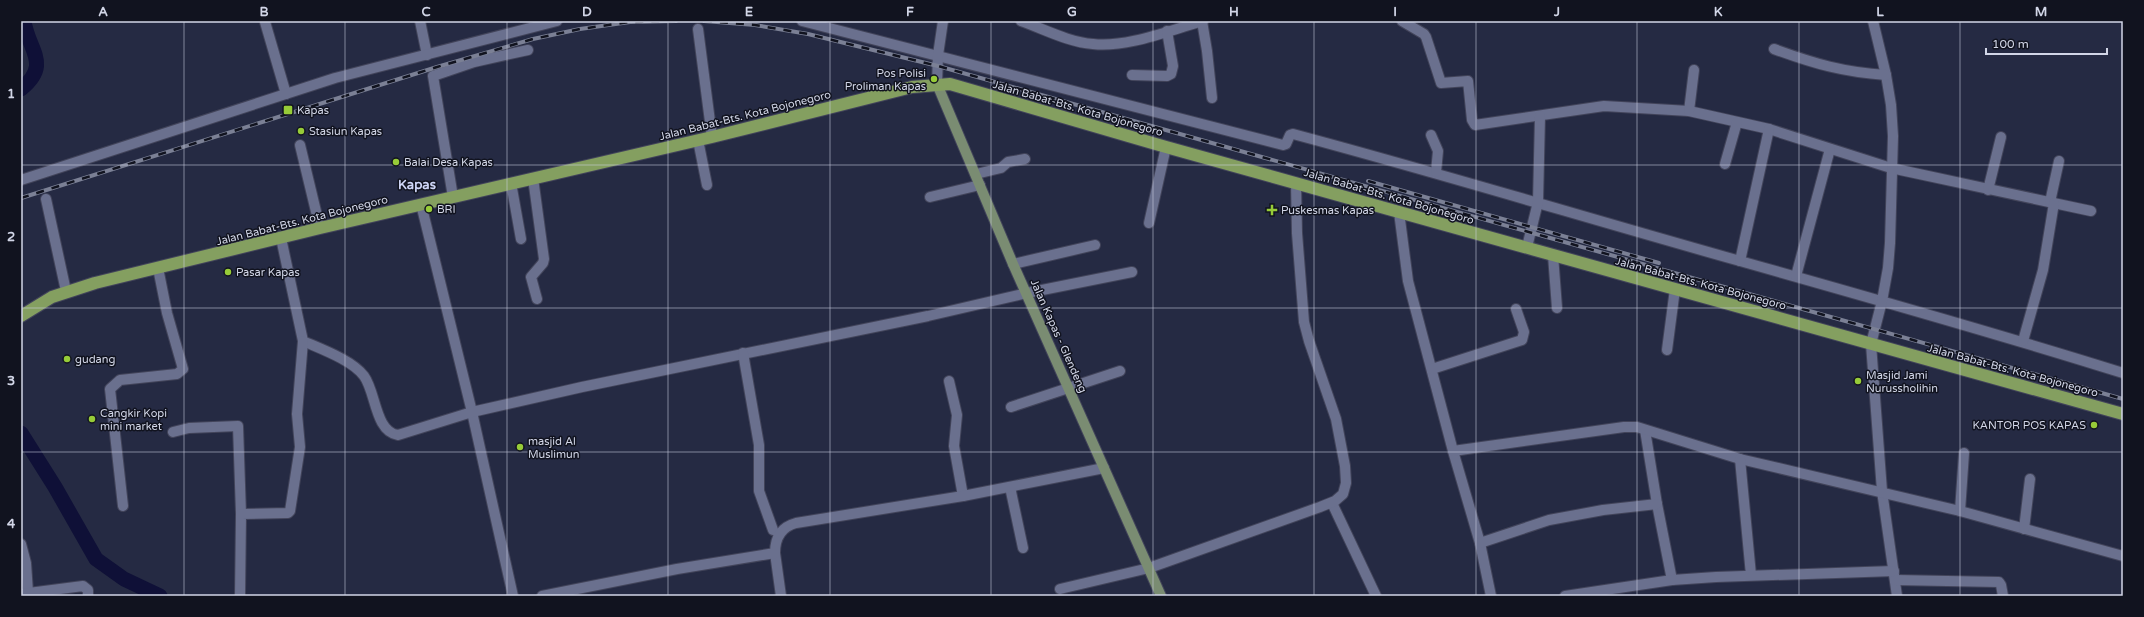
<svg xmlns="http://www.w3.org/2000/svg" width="2144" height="617" font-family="'Varela Round',sans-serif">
	<rect width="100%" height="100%" fill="#252a43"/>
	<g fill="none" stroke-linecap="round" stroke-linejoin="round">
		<!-- river -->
		<g stroke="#0f1037" stroke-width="15">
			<path d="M 21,89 C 52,64 28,50 24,21"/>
			<path d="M 21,433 L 55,487 L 96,559 L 124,579 L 160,596"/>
		</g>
		<!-- minor casing -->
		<g stroke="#42445a" stroke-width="12">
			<g id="minor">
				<path d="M 420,21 L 427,55"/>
				<path d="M 802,21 L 1283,145 L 1286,144 L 1290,135 L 1293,134 C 1443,174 1590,219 1740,261 C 1868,297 1996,333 2123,373"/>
				<path d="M 1021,21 C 1044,29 1068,42 1093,44 C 1127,48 1170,30 1203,21"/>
				<path d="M 1202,21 L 1207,51 L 1212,98"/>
				<path d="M 1402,21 L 1424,34 L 1426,37 L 1441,83 L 1468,81 L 1472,120 L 1475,125 L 1604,106 L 1689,111 L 1769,129 L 1891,168 L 2091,211"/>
				<path d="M 1873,21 L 1886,75 L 1891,105 L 1893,136 L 1890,243 L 1888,268 L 1882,301 L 1871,344 L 1882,491 L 1897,596"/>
				<path d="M 265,22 L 286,94"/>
				<path d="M 698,29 L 712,137"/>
				<path d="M 1774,49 C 1815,64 1843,72 1886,75"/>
				<path d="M 1132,75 L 1167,76 L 1171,74 L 1173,66 L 1167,31"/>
				<path d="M 937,84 L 938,55 L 943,21"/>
				<path d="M 1689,111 L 1694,70"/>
				<path d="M 1431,135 L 1438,151 L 1436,172"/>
				<path d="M 698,140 L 707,185"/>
				<path d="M 300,145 L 320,228"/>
				<path d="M 1725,164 L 1737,122"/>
				<path d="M 976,174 L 1001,168 L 1008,162 L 1025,159"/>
				<path d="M 533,178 L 544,259 L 543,263 L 531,277 L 537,299"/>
				<path d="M 21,180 L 335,78 L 557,21"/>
				<path d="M 511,183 L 521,239"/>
				<path d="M 1988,190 L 2001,137"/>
				<path d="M 453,197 L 433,76 L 474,62 L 528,50"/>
				<path d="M 930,197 L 980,185"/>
				<path d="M 46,199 L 66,291"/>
				<path d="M 2050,202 L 2059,161"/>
				<path d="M 421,204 L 472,412 L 513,596"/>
				<path d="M 1399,212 L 1408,281 L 1453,451 L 1480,543 L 1491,596"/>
				<path d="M 1149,223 L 1166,147"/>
				<path d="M 281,238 L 303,341 C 321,349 352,360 364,376 C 376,392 375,432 398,435 L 472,412 L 582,387 L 928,316 L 1027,293 L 1132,272"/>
				<path d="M 1527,247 L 1538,202 L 1540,116"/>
				<path d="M 1553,255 L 1557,308"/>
				<path d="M 1740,261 L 1769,129"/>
				<path d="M 1013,264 L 1095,245"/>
				<path d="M 1796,276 L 1830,149"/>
				<path d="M 2023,341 L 2043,270 L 2054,203"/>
				<path d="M 1667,350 L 1675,289"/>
				<path d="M 743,353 L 759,445 L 759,491 L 773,530"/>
				<path d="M 1432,369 L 1522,340 L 1524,332 L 1516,309"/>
				<path d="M 949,381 L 957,415 L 954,446 L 963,496"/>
				<path d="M 1011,407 L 1120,371"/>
				<path d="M 1645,430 L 1657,504 L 1672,580"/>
				<path d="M 173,432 L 189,428 L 238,426 L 241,514"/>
				<path d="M 1453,451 L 1624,427 L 1637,427 L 1740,459 L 1960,511 L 2123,556"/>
				<path d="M 1740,459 L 1751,575"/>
				<path d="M 1010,487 L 1023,548"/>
				<path d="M 1332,503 L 1376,596"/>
				<path d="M 123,506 L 110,389 L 120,380 L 177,374 L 183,369 L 167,313 L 158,268"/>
				<path d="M 1960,511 L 1964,453"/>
				<path d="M 2024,529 L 2030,479"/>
				<path d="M 1480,543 L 1549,520 L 1603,510 L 1657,504"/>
				<path d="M 21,544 L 26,563 L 28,592"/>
				<path d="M 775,553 L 781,596"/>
				<path d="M 1895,580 L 1999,582 L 2001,585 L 2003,596"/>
				<path d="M 1060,589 L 1149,568 L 1320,507 L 1335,501 L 1343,494 L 1346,483 L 1345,466 L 1336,419 L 1309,341 L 1304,322 L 1297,233 L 1296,183"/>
				<path d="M 21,594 L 83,586 L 88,590 L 88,596"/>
				<path d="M 240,596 L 241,514 L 288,513 L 290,511 L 300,447 L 297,414 L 303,341"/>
				<path d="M 542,596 L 677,569 L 775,553 C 775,538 781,527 796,523 L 963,496 L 1104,468"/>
				<path d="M 1565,596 L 1672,580 L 1716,577 L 1894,571"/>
			</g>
		</g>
		<!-- major casing -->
		<g stroke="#42445a" stroke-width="12">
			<path id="major" d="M 937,84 L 1013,264 L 1161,596"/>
		</g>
		<!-- highway casing -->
		<g stroke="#42445a" stroke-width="14">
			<path id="highway" d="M 21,316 L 52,297 L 95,283 L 320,228 L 712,137 L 912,87 L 950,84 L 1166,147 L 2123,414"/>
		</g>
		<!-- minor -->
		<use href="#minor" stroke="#6a708e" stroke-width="10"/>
		<!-- major -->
		<use href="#major" stroke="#7a8c72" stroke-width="10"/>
		<!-- highway -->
		<use href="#highway" stroke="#849f60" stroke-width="12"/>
		<!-- rail casing -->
		<g stroke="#7b8095" stroke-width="4">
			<g id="rail">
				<path d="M 704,21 L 755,25 L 808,34 L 938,66 L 2123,399"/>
				<path d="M 1368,181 L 1659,263"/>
				<path d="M 21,198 L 437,67 L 533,39 L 580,29 L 630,22 L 676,21"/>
			</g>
		</g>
		<!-- rail -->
		<use href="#rail" stroke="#11131f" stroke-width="2.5" stroke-dasharray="8" stroke-linecap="butt"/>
	</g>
	<!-- grid -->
	<path fill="none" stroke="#d2d6e7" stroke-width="1" stroke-opacity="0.55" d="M 184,21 L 184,596M 345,21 L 345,596M 507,21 L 507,596M 668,21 L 668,596M 830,21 L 830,596M 991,21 L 991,596M 1153,21 L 1153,596M 1314,21 L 1314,596M 1476,21 L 1476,596M 1637,21 L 1637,596M 1799,21 L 1799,596M 1960,21 L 1960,596M 21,165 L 2123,165M 21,308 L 2123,308M 21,452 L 2123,452"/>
	<!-- markers -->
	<g fill="#97cc38" stroke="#11131f" stroke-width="1.5">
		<circle cx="934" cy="79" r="4"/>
		<rect x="283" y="105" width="10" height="10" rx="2"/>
		<circle cx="301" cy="131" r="4"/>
		<circle cx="396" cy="162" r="4"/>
		<circle cx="429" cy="209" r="4"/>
		<path d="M1270 204h4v4h4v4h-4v4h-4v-4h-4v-4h4z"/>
		<circle cx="228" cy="272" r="4"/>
		<circle cx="67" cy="359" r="4"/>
		<circle cx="1858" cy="381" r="4"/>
		<circle cx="92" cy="419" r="4"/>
		<circle cx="2094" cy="425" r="4"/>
		<circle cx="520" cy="447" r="4"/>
	</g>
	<g text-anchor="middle" stroke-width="3" stroke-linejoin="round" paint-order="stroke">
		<!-- poi labels -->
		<g font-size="11" fill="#d2d6e7" stroke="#11131f" text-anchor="start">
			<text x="926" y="77" text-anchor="end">Pos Polisi<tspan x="926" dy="13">Proliman Kapas</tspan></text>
			<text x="297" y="114">Kapas</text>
			<text x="309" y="135">Stasiun Kapas</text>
			<text x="404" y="166">Balai Desa Kapas</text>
			<text x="437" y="213">BRI</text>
			<text x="1281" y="214">Puskesmas Kapas</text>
			<text x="236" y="276">Pasar Kapas</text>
			<text x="75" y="363">gudang</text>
			<text x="1866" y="379">Masjid Jami<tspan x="1866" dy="13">Nurussholihin</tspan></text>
			<text x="100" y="417">Cangkir Kopi<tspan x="100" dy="13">mini market</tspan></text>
			<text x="2086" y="429" text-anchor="end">KANTOR POS KAPAS</text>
			<text x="528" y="445">masjid Al<tspan x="528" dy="13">Muslimun</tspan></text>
		</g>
		<!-- street labels -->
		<g font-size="11" fill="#d2d6e7" stroke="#11131f">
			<text transform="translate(1078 108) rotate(16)" y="4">Jalan Babat-Bts. Kota Bojonegoro</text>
			<text transform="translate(745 115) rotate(-14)" y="4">Jalan Babat-Bts. Kota Bojonegoro</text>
			<text transform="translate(1389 196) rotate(16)" y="4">Jalan Babat-Bts. Kota Bojonegoro</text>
			<text transform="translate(302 220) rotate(-14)" y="4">Jalan Babat-Bts. Kota Bojonegoro</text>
			<text transform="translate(1701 283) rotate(15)" y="4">Jalan Babat-Bts. Kota Bojonegoro</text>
			<text transform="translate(1059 336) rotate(66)" y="4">Jalan Kapas - Glendeng</text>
			<text transform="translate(2013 370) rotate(15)" y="4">Jalan Babat-Bts. Kota Bojonegoro</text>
		</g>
		<!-- quarter labels -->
		<g font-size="13" font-weight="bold" fill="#cfd6f7" stroke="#11131f">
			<text x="417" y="189">Kapas</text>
		</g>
	</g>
	<!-- border -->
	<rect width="2144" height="617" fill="none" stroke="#11131f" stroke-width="44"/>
	<!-- scale -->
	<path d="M1986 48v6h121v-6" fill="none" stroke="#d2d6e7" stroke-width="2"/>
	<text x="1992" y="48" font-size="12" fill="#d2d6e7" stroke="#11131f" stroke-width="3" paint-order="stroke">100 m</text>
	<rect x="22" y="22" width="2100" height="573" fill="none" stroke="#d2d6e7" stroke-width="1.5"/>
	<g font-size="13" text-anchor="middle" font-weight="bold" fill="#d2d6e7">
		<text x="103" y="16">A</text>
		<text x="264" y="16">B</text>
		<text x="426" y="16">C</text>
		<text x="587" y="16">D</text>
		<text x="749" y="16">E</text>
		<text x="910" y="16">F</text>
		<text x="1072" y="16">G</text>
		<text x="1234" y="16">H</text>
		<text x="1395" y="16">I</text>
		<text x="1557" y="16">J</text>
		<text x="1718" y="16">K</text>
		<text x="1880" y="16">L</text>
		<text x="2041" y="16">M</text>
		<text x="11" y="98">1</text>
		<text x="11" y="241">2</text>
		<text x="11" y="385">3</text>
		<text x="11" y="528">4</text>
	</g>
</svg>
